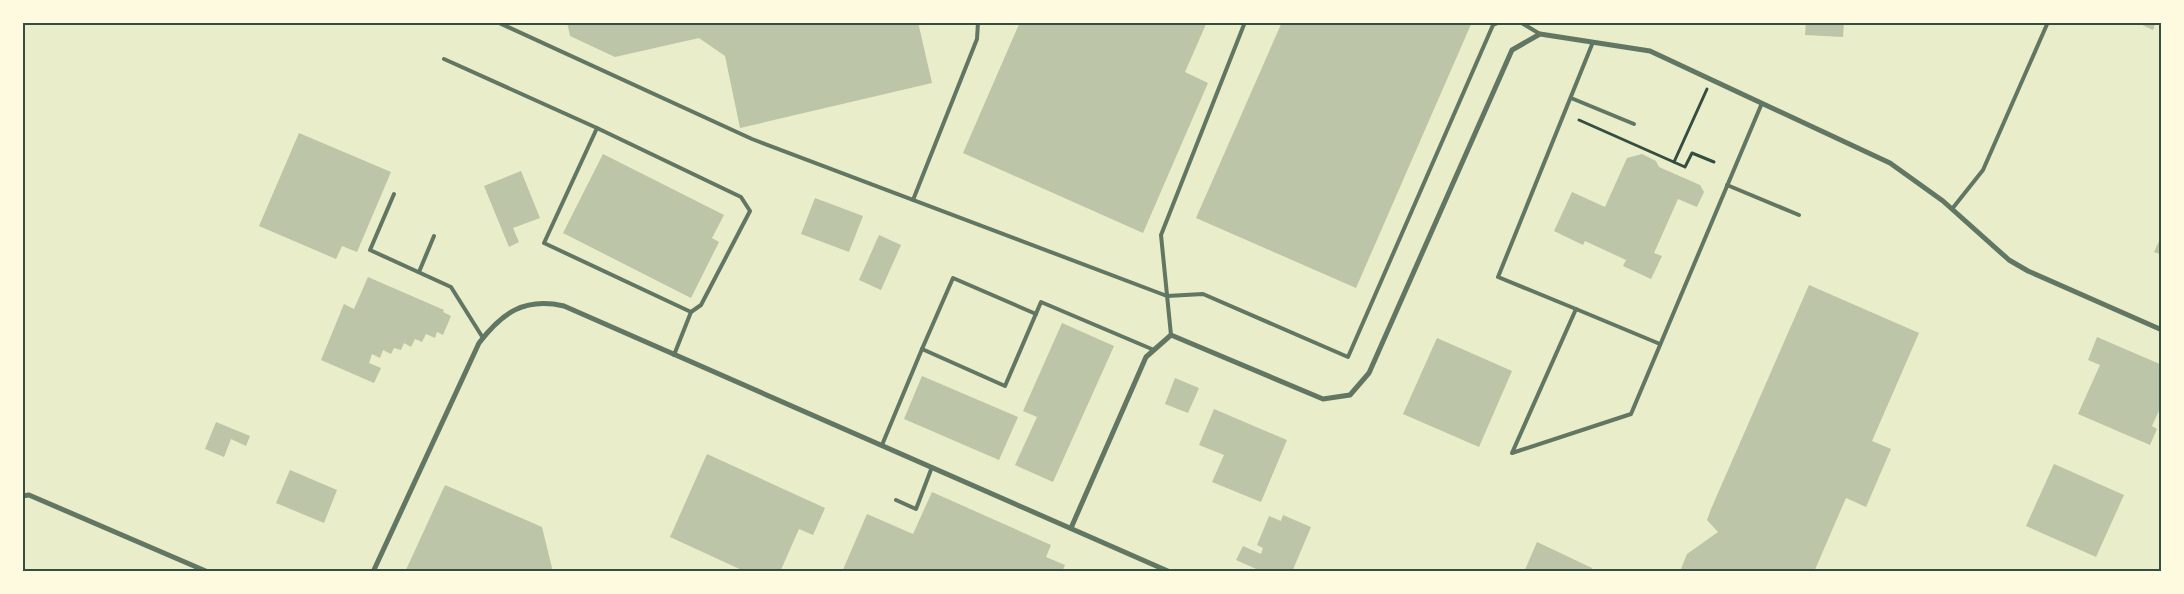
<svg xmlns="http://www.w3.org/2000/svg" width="2184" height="594" font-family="Signika,sans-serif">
	<rect width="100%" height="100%" fill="#e9edc9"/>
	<!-- building -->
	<g fill="#bcc5a7">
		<path d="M 567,22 L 918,22 L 932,83 L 740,128 L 725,56 L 699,38 L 615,57 L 570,36 Z"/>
		<path d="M 1020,22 L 1207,22 L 1185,72 L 1208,83 L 1143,233 L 963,153 Z"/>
		<path d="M 1282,22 L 1472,22 L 1356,288 L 1196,218 Z"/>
		<path d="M 1806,22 L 1844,22 L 1843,37 L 1805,35 Z"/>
		<path d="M 2136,22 L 2156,22 L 2153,30 Z"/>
		<path d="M 299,133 L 391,172 L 357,252 L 342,246 L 336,259 L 259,226 Z"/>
		<path d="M 603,154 L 724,215 L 712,238 L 719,242 L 691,298 L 563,233 Z"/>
		<path d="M 1642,154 L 1656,161 L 1659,167 L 1700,185 L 1704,192 L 1697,207 L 1678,199 L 1654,253 L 1662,256 L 1651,279 L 1623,266 L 1626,260 L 1585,241 L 1583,245 L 1554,231 L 1572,192 L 1605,207 L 1627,158 Z"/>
		<path d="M 521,171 L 540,218 L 513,228 L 519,242 L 509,247 L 484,186 Z"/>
		<path d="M 815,198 L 863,216 L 849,252 L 801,234 Z"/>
		<path d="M 879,235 L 901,245 L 881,290 L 859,280 Z"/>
		<path d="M 2162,235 L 2162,255 L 2154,252 Z"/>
		<path d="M 368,277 L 444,310 L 443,312 L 451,316 L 443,335 L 437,332 L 435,338 L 426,334 L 422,342 L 415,339 L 411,347 L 404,343 L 401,350 L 394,348 L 391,354 L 383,350 L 380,358 L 372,354 L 369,363 L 381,368 L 374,383 L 321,360 L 344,304 L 354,309 Z"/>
		<path d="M 1809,285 L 1919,333 L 1872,441 L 1891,449 L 1866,507 L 1846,498 L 1814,572 L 1687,572 L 1681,569 L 1687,554 L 1718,532 L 1707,520 L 1711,509 Z"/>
		<path d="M 1062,323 L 1114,346 L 1053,482 L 1015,465 L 1037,417 L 1023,411 Z"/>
		<path d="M 2097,337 L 2162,365 L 2162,404 L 2152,426 L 2157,429 L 2150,445 L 2078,414 L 2100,365 L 2088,360 Z"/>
		<path d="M 1437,338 L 1512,371 L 1479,447 L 1403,414 Z"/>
		<path d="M 922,376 L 1018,417 L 999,460 L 904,419 Z"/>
		<path d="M 1175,378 L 1199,388 L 1188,413 L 1165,404 Z"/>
		<path d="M 1214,409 L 1287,440 L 1261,502 L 1212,482 L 1224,455 L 1199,445 Z"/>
		<path d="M 216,422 L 250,436 L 246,446 L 231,439 L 224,457 L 205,449 Z"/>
		<path d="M 707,454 L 825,508 L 813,535 L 799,529 L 780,572 L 746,572 L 670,537 Z"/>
		<path d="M 2054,464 L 2124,495 L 2096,557 L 2026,526 Z"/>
		<path d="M 290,470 L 337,490 L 324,523 L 276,503 Z"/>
		<path d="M 445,485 L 542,527 L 553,572 L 405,572 Z"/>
		<path d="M 932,492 L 1051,545 L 1046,557 L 1065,565 L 1062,572 L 842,572 L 867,514 L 913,534 Z"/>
		<path d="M 1283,515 L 1311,527 L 1292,572 L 1263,572 L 1236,560 L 1243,546 L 1261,554 L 1263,548 L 1257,545 L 1269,516 L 1281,521 Z"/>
		<path d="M 1537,542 L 1592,568 L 1590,572 L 1524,572 Z"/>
	</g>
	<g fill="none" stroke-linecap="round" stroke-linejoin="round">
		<!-- path -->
		<g stroke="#344e41" stroke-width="3">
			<path d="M 1579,120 L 1685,167 L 1692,153 L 1714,162"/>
			<path d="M 1674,162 L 1707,89"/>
		</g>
		<!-- service -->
		<g stroke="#617663" stroke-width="4">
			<path d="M 497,22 L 752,139 L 1167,296 L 1203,294 L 1348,357 L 1493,25 L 1500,22"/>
			<path d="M 1520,22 L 1540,34"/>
			<path d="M 1593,42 L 1498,277 L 1576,309 L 1512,453 L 1631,414 L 1762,103"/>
			<path d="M 444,59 L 597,128 L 741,197 L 750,211 L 701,305 L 691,312 L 674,355"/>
			<path d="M 1571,98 L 1634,124"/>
			<path d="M 597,128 L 544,243 L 691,312"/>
			<path d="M 1727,185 L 1799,215"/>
			<path d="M 394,194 L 370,250 L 451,287 L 483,338"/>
			<path d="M 913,200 L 977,39 L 978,22"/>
			<path d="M 1952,209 L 1983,170 L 2048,22"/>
			<path d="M 419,272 L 434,236"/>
			<path d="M 1576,309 L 1660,344"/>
			<path d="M 1171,335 L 1161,235 L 1245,22"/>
			<path d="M 922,349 L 953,278 L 1036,314"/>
			<path d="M 882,445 L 922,349 L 1005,386 L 1041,302 L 1154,350"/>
			<path d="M 896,500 L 916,509 L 932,467"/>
		</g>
		<!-- minor -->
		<g stroke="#617663" stroke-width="5">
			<path d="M 22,496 L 29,495 L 208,572"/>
			<path d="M 1071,528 L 1146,357 L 1171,335 L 1323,399 L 1350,395 L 1369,373 L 1512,50 L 1540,34 L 1650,51 L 1890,163 L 1943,201 L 2009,260 L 2028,271 L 2162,330"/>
			<path d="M 373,572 L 479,343 C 502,313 524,297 564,306 L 1170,572"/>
		</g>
	</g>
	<!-- border -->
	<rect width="2184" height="594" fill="none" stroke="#fefae0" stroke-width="48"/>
	<rect x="24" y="24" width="2136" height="546" fill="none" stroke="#344e41" stroke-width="2"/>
</svg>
